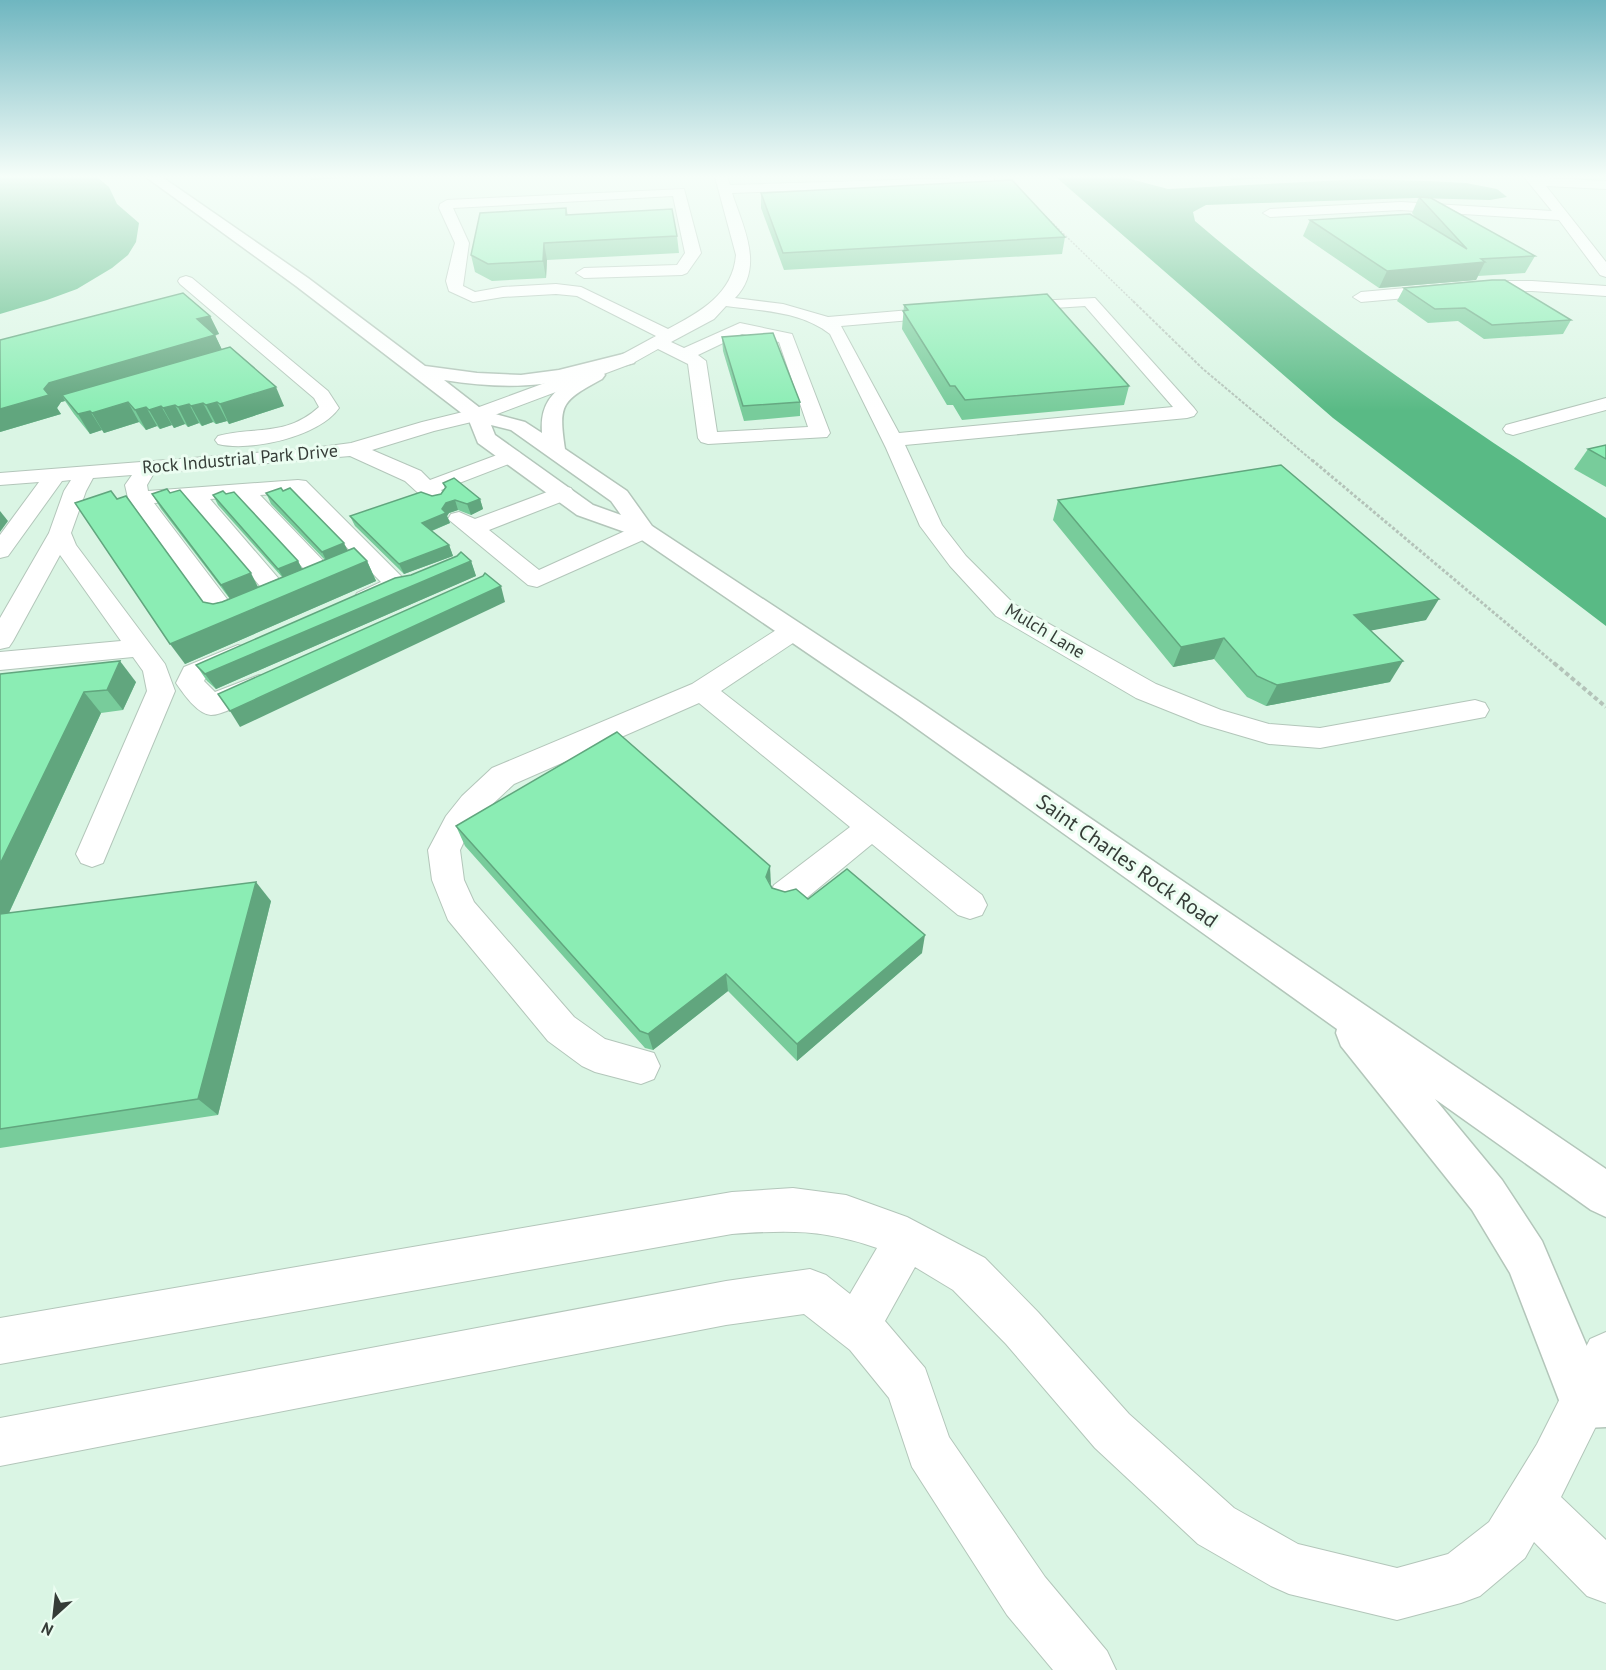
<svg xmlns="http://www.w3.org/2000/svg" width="1606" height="1670" font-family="'PT Sans',sans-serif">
	<rect width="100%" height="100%" fill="#ebfdf1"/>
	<!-- built -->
	<rect fill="#daf5e4" x="0" y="177" width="1606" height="1493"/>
	<!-- water -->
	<g fill="#59ba85">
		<path d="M 0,177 L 97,177 L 109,187 L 117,204 L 139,223 L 136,242 L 128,255 L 112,268 L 77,289 L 47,300 L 0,314 Z"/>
		<path d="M 1056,177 L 1123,177 L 1168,189 L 1364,179 L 1426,181 L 1466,183 L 1497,189 L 1507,197 L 1490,200 L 1416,198 L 1261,203 L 1206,205 L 1193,212 L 1195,221 C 1324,331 1465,424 1606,518 L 1606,626 L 1333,418 Z"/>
	</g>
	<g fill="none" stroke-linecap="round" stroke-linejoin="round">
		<!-- minor casing -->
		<g stroke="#b3c6ba" stroke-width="2">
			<g id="minor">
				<path d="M 715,177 L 727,177 L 730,185 L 994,177 L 994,182 L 989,183 L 732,193 C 743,227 765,267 735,298 L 783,304 L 828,317 L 946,307 L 952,308 L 954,312 L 946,317 L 841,326 L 899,433 L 1173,407 L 1085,306 L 1008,311 L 1006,307 L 1014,302 L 1095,298 L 1194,408 L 1197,412 L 1194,416 L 1187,418 L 905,445 L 942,525 L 966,556 L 1014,604 L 1156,684 L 1221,710 L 1269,724 L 1320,728 L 1475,700 L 1485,703 L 1489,710 L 1485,717 L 1320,748 L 1269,744 L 1201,724 L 1136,698 L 996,616 L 950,566 L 920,526 L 886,448 L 830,334 C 800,311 762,311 726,306 L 714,319 L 671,342 L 684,348 L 740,323 L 792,334 L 830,433 L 827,437 L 708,444 L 701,442 L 698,438 L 688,364 L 658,349 L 633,363 L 484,419 L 434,431 L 372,450 L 421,471 L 430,480 L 505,452 L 512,450 L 519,452 L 522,456 L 519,460 L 441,490 L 447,497 L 444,502 L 436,504 L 428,502 L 405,481 L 350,456 L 154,473 L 147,485 L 148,491 L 298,480 L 306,481 L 409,584 C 400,597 372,607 357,603 L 354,598 L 357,593 L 381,582 L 293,493 L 260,495 L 332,570 L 335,575 L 332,580 L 323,582 L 314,580 L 238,497 L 210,499 L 291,593 L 288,598 L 279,600 L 270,598 L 188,501 L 154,503 L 230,603 L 252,595 L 261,598 L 264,603 C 256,615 230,623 216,620 L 128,498 L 125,485 L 132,475 L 93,478 L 86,491 L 71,533 L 76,545 L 165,664 L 175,691 L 103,863 L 92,867 L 81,863 L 76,854 L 147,691 L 143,671 L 133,657 L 0,670 L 0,652 L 121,641 L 60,555 L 13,641 L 9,647 L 0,649 L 0,618 L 49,533 L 64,491 L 71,480 L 62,481 L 8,556 L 0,558 L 0,535 L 39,482 L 0,485 L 0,473 L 306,449 L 351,443 L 422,422 L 471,410 L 621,355 L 656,336 L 577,296 L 556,294 L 503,297 L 473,302 L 449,291 L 446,281 L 455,243 L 439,208 L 440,204 L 447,200 L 684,189 L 701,253 L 687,273 L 682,275 L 584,278 L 576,273 L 584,268 L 677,265 L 685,253 L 673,196 L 453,208 L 469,243 L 463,286 L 475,292 L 503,287 L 556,284 L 581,287 L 668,329 C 700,312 733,294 736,255 ZM 742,334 L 779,342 L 808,427 L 717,432 L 706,361 L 698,355 Z"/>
				<path d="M 1524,177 L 1606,181 L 1606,189 L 1546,186 L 1606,262 L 1606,277 L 1600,275 L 1559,220 L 1401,210 L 1270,217 L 1263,213 L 1270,209 L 1401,202 L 1552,211 Z"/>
				<path d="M 186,276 L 192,278 L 328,391 L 339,408 C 319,437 250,452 218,444 L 215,440 L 218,436 C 256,426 286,437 319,407 L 314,398 L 180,284 L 178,281 L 180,278 Z"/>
				<path d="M 1485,281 L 1532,281 L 1606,286 L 1606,296 L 1532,291 L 1485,291 L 1361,302 L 1353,297 L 1361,292 Z"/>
				<path d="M 1606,398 L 1606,410 L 1513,435 L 1506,433 L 1503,429 L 1506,425 Z"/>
				<path d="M 563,486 L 571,488 L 574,493 L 571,498 L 489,530 L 539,570 L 636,526 L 644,524 L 652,526 L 655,531 L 652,536 L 537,587 L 528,585 L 448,519 L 451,514 L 459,512 L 475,519 Z"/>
				<path d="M 793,623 L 802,625 L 806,631 L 802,637 L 721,691 L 982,895 L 987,905 L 982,915 L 970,919 L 958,915 L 872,844 L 798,905 L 786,909 L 774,905 L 769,895 L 774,885 L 850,827 L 699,703 L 514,784 L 484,812 L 469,831 L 460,850 L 464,880 L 474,902 L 574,1017 L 605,1039 L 654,1053 L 660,1066 L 654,1079 L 641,1084 L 595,1072 L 582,1066 L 548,1041 L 448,920 L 432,880 L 428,850 L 446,816 L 462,796 L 492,768 L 692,684 L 784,625 Z"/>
				<path d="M 238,645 L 247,648 L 251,654 L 247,660 L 205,679 L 204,681 L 215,692 L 259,675 L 269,678 L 273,684 L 269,690 C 255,697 225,715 211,715 C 197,714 183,693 176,683 L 184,667 Z"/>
				<path d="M 793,1188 L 846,1195 L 907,1217 L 985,1258 L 1038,1312 L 1129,1414 L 1234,1508 L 1298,1544 L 1397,1568 L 1448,1554 L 1489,1522 L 1537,1444 L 1590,1339 L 1606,1332 L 1606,1406 L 1561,1497 L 1606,1540 L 1606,1603 L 1587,1596 L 1534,1542 L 1525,1558 L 1480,1596 L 1461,1603 L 1397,1620 L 1289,1594 L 1271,1586 L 1198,1544 L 1095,1448 L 1006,1344 L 953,1290 L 915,1267 L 885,1321 L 925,1368 L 949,1437 L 1045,1577 L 1107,1651 L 1116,1670 L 1053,1670 L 1007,1615 L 912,1467 L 889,1398 L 850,1350 L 804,1314 L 726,1325 L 0,1466 L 0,1418 L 726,1281 L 810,1269 L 826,1275 L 850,1294 L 877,1248 C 823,1229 788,1230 732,1234 L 0,1364 L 0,1318 L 732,1192 Z"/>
			</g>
		</g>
		<!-- major casing -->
		<g stroke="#b3c6ba" stroke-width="3">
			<path id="major" d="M 146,177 L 162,177 L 308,278 L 425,366 L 477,373 L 521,375 L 559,370 L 627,353 L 634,355 L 636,359 L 634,363 L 602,371 L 605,375 L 602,379 C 562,401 558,403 565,449 L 627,491 L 652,526 L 918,701 L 1606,1169 L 1606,1217 L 1591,1210 L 1435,1099 L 1502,1180 L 1542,1241 L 1600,1377 L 1606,1377 L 1606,1427 L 1585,1428 L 1567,1421 L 1510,1273 L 1472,1210 L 1341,1046 L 1336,1033 L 1337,1029 L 898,715 L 636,536 L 577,515 L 478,443 L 468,418 L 296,286 ZM 575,378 C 551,392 540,405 542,433 L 525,422 L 484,411 L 444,380 C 489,387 530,389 575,378 ZM 491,425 L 511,430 L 611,501 L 621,515 L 593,505 L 495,435 Z"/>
		</g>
		<!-- path-far3 -->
		<path stroke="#b4c3b9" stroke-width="1.5" stroke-dasharray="2 1.5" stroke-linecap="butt" d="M 1038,209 L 1135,303"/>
		<!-- path-far2 -->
		<path stroke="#b4c3b9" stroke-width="2" stroke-dasharray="3 1.5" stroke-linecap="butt" d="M 1133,301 L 1203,369 L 1314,462"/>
		<!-- path-far1 -->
		<path stroke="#b4c3b9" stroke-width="3" stroke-dasharray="3 2" stroke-linecap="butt" d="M 1312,460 L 1555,664"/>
		<!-- path -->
		<path stroke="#b4c3b9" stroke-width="4" stroke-dasharray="4.5 3" stroke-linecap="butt" d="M 1554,663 L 1606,707"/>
		<!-- minor -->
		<use href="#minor" fill="#fff" fill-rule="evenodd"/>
		<!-- major -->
		<use href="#major" fill="#fff" fill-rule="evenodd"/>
	</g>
	<!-- wall -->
	<g fill="#78cc9b">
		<path d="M 310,177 L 358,177 L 311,180 Z"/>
		<path d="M 1228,177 L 1283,177 L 1232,180 Z"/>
		<path d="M 761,193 L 1065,237 L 1062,254 L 784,270 L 761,208 Z"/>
		<path d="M 1419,197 L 1535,256 L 1525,273 L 1478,276 L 1476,280 L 1379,288 L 1303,236 L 1310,220 L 1417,219 L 1412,213 Z"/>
		<path d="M 566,208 L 568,215 L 677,236 L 679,253 L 547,260 L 546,278 L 492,281 L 475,272 L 471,255 Z"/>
		<path d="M 1404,288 L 1571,320 L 1563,334 L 1484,339 L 1458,321 L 1428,323 L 1397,301 Z"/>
		<path d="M 904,305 L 1129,386 L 1124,405 L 962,420 L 953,405 L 947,405 L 902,329 Z"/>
		<path d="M 210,316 L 219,334 L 215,335 L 222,350 L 284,406 L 229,424 L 227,421 L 216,424 L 213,422 L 202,426 L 199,423 L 188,427 L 185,424 L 174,428 L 172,425 L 160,429 L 157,426 L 146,430 L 139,422 L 104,433 L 102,430 L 90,434 L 74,414 L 65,401 L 61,402 L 57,408 L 61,414 L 0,432 L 0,340 Z"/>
		<path d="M 722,337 L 800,402 L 800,416 L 744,421 L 723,351 Z"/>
		<path d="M 1606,445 L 1606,487 L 1574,469 L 1588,449 Z"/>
		<path d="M 443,483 L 480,499 L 483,509 L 471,515 L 458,510 L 449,513 L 447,516 L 450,523 L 432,531 L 449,545 L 453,556 L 404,574 L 355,526 L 350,516 L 441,494 L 445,488 Z"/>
		<path d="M 266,493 L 348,551 L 367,561 L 376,581 L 185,664 L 117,499 L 203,602 L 213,604 L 230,599 L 161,509 L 152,494 L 258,587 L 282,577 L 218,505 L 213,495 L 226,494 L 298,561 L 302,569 L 325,560 L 271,504 Z"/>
		<path d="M 1058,500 L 1426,620 L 1371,630 L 1390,682 L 1266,706 L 1247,697 L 1214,659 L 1173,667 L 1053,520 Z"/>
		<path d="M 471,561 L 476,576 L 216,689 L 207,681 L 196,665 L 411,575 Z"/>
		<path d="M 0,674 L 136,682 L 123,710 L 101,713 L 9,913 L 271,901 L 218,1115 L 0,1148 Z"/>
		<path d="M 456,826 L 771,886 L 772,888 L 808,899 L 922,953 L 797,1061 L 728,991 L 653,1050 L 645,1048 L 465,846 Z"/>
	</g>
	<!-- shaded-wall -->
	<g fill="#61a67e">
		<path d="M 544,243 L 547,260 L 546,278 L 543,261 Z"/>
		<path d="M 1485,262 L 1476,280 L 1379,288 L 1387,271 Z"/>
		<path d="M 210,316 L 219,334 L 206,338 L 197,319 Z"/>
		<path d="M 215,335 L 224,354 L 62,395 L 65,401 L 61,402 L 57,408 L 61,414 L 0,432 L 0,409 L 44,389 L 49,383 Z"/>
		<path d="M 276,387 L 284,406 L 229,424 L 220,404 Z"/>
		<path d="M 128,402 L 139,422 L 104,433 L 92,413 Z"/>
		<path d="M 217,402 L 227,421 L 216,424 L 206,405 Z"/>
		<path d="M 203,403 L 213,422 L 202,426 L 191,406 Z"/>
		<path d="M 189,404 L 199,423 L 188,427 L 178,407 Z"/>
		<path d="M 175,405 L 185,424 L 174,428 L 163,408 Z"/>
		<path d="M 161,406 L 172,425 L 160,429 L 149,410 Z"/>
		<path d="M 146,407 L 157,426 L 146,430 L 135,410 Z"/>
		<path d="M 90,411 L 102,430 L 90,434 L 78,414 Z"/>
		<path d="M 480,499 L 483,509 L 471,515 L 467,504 Z"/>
		<path d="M 455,500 L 458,510 L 449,513 L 447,516 L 450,523 L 426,533 L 422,523 L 442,509 L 446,503 Z"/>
		<path d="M 0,511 L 8,521 L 0,532 Z"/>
		<path d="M 344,543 L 349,553 L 327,562 L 322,552 Z"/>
		<path d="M 449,545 L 453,556 L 404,574 L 399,564 Z"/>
		<path d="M 298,561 L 303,571 L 284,579 L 278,569 Z"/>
		<path d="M 367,561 L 376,581 L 185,664 L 170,644 Z"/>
		<path d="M 471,561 L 476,576 L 216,689 L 205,674 Z"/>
		<path d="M 251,573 L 259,589 L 231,600 L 221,585 Z"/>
		<path d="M 501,586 L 505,602 L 240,727 L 230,711 Z"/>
		<path d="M 1439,599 L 1426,620 L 1343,636 L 1354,615 Z"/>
		<path d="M 1224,638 L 1214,659 L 1173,667 L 1181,647 Z"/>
		<path d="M 120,661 L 136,682 L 123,710 L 107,690 Z"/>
		<path d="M 1403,661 L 1390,682 L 1266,706 L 1277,685 Z"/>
		<path d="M 84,692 L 101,713 L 0,932 L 0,864 Z"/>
		<path d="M 770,866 L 771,885 L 766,877 Z"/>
		<path d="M 256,882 L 271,901 L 218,1115 L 198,1099 Z"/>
		<path d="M 925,935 L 922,953 L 797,1061 L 797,1044 Z"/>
		<path d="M 726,974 L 728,991 L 653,1050 L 648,1034 Z"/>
	</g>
	<!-- building -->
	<g fill="#8bedb4" stroke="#61a67e" stroke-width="1.5">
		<path d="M 1012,180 L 1065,237 L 783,253 L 761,193 Z"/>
		<path d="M 1419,197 L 1431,198 L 1535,256 L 1481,259 L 1485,262 L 1387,271 L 1310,220 L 1410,214 L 1467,249 Z"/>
		<path d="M 566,208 L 566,215 L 672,209 L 677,236 L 544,243 L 543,261 L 488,264 L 471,255 L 480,213 Z"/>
		<path d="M 1492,280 L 1505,280 L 1571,320 L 1492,325 L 1465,308 L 1435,309 L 1404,288 Z"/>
		<path d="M 183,293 L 210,316 L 197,319 L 215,335 L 49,383 L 44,389 L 49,395 L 0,409 L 0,340 Z"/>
		<path d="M 1047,294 L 1129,386 L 965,400 L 955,386 L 950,386 L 903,311 L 908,310 L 904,305 Z"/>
		<path d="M 773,333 L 800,402 L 743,406 L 722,337 Z"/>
		<path d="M 230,347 L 276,387 L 220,404 L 217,402 L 206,405 L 203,403 L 191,406 L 189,404 L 178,407 L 175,405 L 163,408 L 161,406 L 149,410 L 146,407 L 135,410 L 128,402 L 92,413 L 90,411 L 78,414 L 62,395 Z"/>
		<path d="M 1606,445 L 1606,459 L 1588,449 Z"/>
		<path d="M 1281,465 L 1439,599 L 1354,615 L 1403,661 L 1277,685 L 1257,676 L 1224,638 L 1181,647 L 1058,500 Z"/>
		<path d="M 454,478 L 480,499 L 467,504 L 455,500 L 446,503 L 442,509 L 446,513 L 422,523 L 449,545 L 399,564 L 350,516 L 421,492 L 432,496 L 441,494 L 446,487 L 443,483 Z"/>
		<path d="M 281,488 L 283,491 L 290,488 L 344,543 L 322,552 L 266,493 Z"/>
		<path d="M 167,489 L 170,493 L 180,490 L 251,573 L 221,585 L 152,494 Z"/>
		<path d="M 111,491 L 117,499 L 126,496 L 203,602 L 213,604 L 222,602 L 354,548 L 367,561 L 170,644 L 75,503 Z"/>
		<path d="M 223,491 L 226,494 L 234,492 L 298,561 L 278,569 L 213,495 Z"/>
		<path d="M 461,552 L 471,561 L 205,674 L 196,665 L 395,578 L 411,575 L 457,556 Z"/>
		<path d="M 485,573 L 501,586 L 230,711 L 218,694 L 483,576 Z"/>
		<path d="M 120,661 L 107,690 L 84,692 L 0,864 L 0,674 Z"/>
		<path d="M 617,732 L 770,866 L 766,877 L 772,888 L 785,892 L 796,889 L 808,899 L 847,869 L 925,935 L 797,1044 L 726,974 L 648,1034 L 640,1031 L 456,826 Z"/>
		<path d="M 256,882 L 198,1099 L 0,1129 L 0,914 Z"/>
	</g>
	<!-- sky -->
	<linearGradient id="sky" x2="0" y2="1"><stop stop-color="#6fb6c0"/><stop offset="0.43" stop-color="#f6fef9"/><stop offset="1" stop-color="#f6fef9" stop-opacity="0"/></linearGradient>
	<rect width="1606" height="411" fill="url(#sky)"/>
	<g text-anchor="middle" stroke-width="6" stroke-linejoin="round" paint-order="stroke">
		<!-- far-street labels -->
		<g font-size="18" fill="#353c37" stroke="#ebfdf1">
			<text transform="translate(240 459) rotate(-5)" y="6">Rock Industrial Park Drive</text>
			<text transform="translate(1045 631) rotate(31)" y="6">Mulch Lane</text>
		</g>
		<!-- street labels -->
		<g font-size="21" fill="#353c37" stroke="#ebfdf1">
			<text transform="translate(1127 861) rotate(35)" y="7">Saint Charles Rock Road</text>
		</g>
	</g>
	<!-- north arrow -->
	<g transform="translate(54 1616) rotate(207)" stroke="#ebfdf1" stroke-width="4.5" paint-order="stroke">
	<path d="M0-4.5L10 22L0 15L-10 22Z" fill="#353c37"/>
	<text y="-9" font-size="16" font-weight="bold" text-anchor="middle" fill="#353c37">N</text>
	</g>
</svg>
